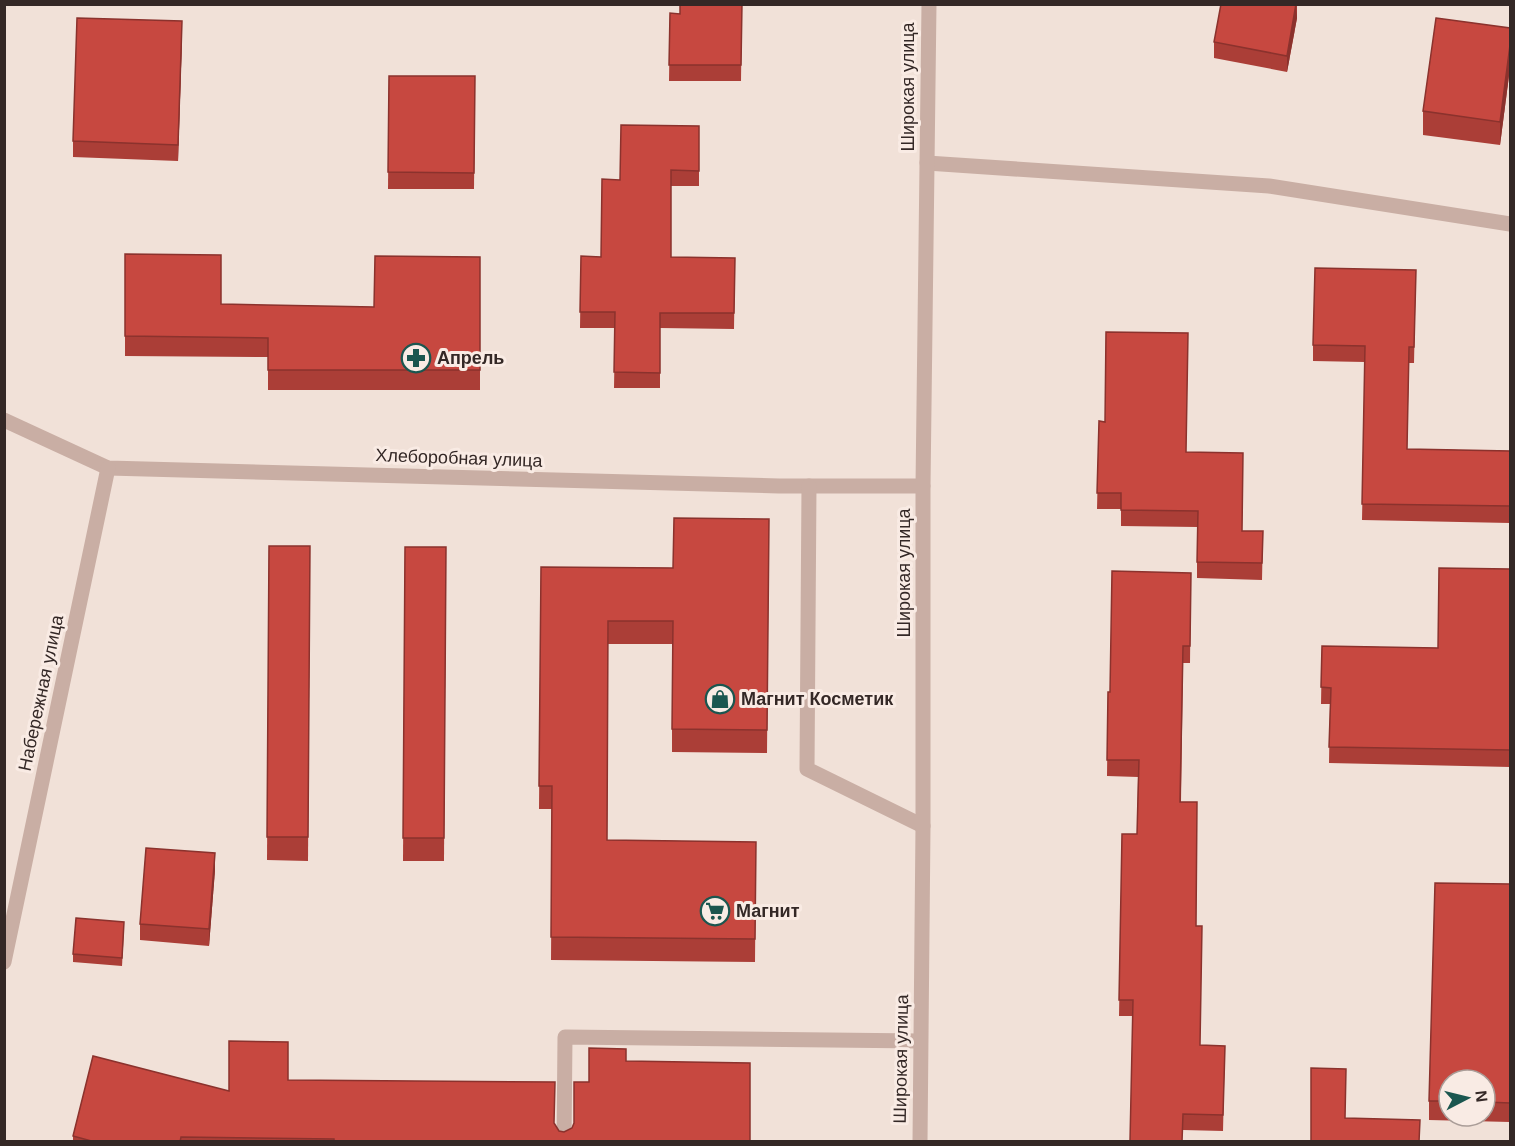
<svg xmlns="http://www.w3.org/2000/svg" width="1515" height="1146" font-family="Arial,sans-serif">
	<rect width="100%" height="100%" fill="#f1e1d8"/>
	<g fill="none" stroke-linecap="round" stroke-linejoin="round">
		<!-- minor -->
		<g stroke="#c9aea4" stroke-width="15">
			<path d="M 927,163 L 1269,186 L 1510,224"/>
			<path d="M 4,420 L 108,468 L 779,486 L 923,486"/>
			<path d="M 809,486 L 807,769 L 923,826"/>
			<path d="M 4,962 L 108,468"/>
			<path d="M 564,1142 L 565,1037 L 920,1041"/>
			<path d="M 920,1142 L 923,826 L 923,486 L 929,4"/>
		</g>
	</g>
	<!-- wall -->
	<g fill="#ab3e37" fill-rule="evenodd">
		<path d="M 742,4 L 741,81 L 669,81 L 670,13 L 680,14 Z"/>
		<path d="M 1297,4 L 1297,18 L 1287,72 L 1214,58 L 1214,42 Z"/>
		<path d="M 1510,28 L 1510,68 L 1500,145 L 1423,135 L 1423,111 Z"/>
		<path d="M 182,37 L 178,161 L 73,157 L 73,141 Z"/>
		<path d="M 389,76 L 475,76 L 474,189 L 388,189 Z"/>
		<path d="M 699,126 L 699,186 L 671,186 L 671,257 L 735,258 L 734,329 L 660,328 L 660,388 L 614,388 L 615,328 L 580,328 L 581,256 L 601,257 L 620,180 Z"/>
		<path d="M 125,254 L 221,304 L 374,307 L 480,257 L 480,390 L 268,390 L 268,357 L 125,356 Z"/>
		<path d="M 1416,270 L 1414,363 L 1409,363 L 1407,449 L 1510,451 L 1510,523 L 1362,520 L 1365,362 L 1313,361 L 1313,345 Z"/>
		<path d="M 1099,421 L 1186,452 L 1242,531 L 1263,531 L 1262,580 L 1197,578 L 1197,527 L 1121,526 L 1121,509 L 1097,509 Z"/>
		<path d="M 769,519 L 767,753 L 672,752 L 672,644 L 608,644 L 607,840 L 756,842 L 755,962 L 551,960 L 552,809 L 539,809 L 541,567 L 673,568 Z"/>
		<path d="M 269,546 L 310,546 L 308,861 L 267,860 Z"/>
		<path d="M 405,547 L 446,547 L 444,861 L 403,861 Z"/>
		<path d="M 1510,569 L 1510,767 L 1329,763 L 1330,704 L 1321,704 L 1322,646 L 1438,648 Z"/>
		<path d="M 1191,573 L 1190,663 L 1183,663 L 1181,802 L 1196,926 L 1200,1045 L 1225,1046 L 1223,1131 L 1183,1130 L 1132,1016 L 1119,1016 L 1122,834 L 1137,834 L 1138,777 L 1107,776 L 1108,692 L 1110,692 Z"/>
		<path d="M 215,870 L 209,946 L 140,940 L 140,924 Z"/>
		<path d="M 1510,884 L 1510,1122 L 1429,1120 L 1429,1101 ZM 1449,1080 L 1485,1080 L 1485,1116 L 1449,1116 Z"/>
		<path d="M 124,930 L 122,966 L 73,962 L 73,954 Z"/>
		<path d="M 626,1061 L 750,1142 L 73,1142 L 73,1136 L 229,1091 L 288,1080 L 554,1123 L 559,1131 L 564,1132 L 572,1128 L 589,1082 Z"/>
	</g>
	<!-- shaded-wall -->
	<g fill="#8b322d">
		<path d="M 1296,4 L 1297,18 L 1287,72 L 1287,56 Z"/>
		<path d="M 182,21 L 182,37 L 178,161 L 178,145 Z"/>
		<path d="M 1510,45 L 1510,68 L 1500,145 L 1500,122 Z"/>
		<path d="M 215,853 L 215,870 L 209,946 L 209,929 Z"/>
	</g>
	<!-- building -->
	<g fill="#c74840" stroke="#8b322d" stroke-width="1.5">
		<path d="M 680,4 L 742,4 L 741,65 L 669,65 L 670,13 L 680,14 Z"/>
		<path d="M 1221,4 L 1296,4 L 1287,56 L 1214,42 Z"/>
		<path d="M 77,18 L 182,21 L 178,145 L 73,141 Z"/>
		<path d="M 1436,18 L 1510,28 L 1510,45 L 1500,122 L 1423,111 Z"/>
		<path d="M 389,76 L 475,76 L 474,173 L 388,172 Z"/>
		<path d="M 621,125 L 699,126 L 699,171 L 671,170 L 671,257 L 735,258 L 734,313 L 660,313 L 660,373 L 614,372 L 615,312 L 580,312 L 581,256 L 601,257 L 602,179 L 620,180 Z"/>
		<path d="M 125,254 L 221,255 L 221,304 L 374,307 L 375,256 L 480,257 L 480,370 L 268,370 L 268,338 L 125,336 Z"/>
		<path d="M 1315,268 L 1416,270 L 1414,347 L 1409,347 L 1407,449 L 1510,451 L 1510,506 L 1362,504 L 1365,346 L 1313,345 Z"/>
		<path d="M 1106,332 L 1188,333 L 1186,452 L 1243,453 L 1242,531 L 1263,531 L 1262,563 L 1197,562 L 1198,511 L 1121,510 L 1121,493 L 1097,493 L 1099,421 L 1105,422 Z"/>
		<path d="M 674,518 L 769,519 L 767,730 L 672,729 L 673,621 L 608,621 L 607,840 L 756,842 L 755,939 L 551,937 L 552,786 L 539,786 L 541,567 L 673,568 Z"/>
		<path d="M 269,546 L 310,546 L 308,837 L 267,837 Z"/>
		<path d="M 405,547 L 446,547 L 444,838 L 403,838 Z"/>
		<path d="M 1439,568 L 1510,569 L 1510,750 L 1329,747 L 1331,688 L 1321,687 L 1322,646 L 1438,648 Z"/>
		<path d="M 1112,571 L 1191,573 L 1190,646 L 1183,646 L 1180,802 L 1197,802 L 1196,926 L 1202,926 L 1200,1045 L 1225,1046 L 1223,1115 L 1183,1114 L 1182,1142 L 1130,1142 L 1133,1000 L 1119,1000 L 1122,834 L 1137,834 L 1139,760 L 1107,760 L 1108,692 L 1110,692 Z"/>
		<path d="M 146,848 L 215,853 L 209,929 L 140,924 Z"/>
		<path d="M 1435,883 L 1510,884 L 1510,1103 L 1485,1102 L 1485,1080 L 1449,1080 L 1449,1101 L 1429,1101 Z"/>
		<path d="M 76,918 L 124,922 L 122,958 L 73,954 Z"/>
		<path d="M 229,1041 L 288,1042 L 288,1080 L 555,1082 L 554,1123 L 559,1131 L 564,1132 L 572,1128 L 574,1123 L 574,1082 L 589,1082 L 589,1048 L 626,1049 L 626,1061 L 750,1063 L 750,1142 L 334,1142 L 334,1139 L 181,1137 L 180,1142 L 95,1142 L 73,1136 L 93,1056 L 229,1091 Z"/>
		<path d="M 1311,1068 L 1346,1069 L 1345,1118 L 1420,1120 L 1419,1142 L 1311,1142 Z"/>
	</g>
	<!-- icons -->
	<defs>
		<g id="pharmacy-ring" transform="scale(1.5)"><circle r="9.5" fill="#f9ebe4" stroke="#1b564f" stroke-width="1.5"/><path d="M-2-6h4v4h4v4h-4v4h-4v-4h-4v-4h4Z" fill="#1b564f"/></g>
		<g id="shop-ring" transform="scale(1.5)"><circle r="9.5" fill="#f9ebe4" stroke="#1b564f" stroke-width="1.5"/><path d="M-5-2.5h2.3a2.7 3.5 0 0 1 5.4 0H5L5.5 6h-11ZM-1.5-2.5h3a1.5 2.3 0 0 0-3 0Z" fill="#1b564f"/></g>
		<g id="supermarket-ring" transform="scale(1.5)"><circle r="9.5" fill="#f9ebe4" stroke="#1b564f" stroke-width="1.5"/><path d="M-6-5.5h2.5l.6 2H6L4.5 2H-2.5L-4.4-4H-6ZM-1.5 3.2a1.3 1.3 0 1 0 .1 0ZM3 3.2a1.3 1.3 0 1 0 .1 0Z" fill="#1b564f"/></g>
	</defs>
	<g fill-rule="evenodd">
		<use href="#pharmacy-ring" x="416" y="358"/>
		<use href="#shop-ring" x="720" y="699"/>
		<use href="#supermarket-ring" x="715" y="911"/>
	</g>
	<g text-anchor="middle" stroke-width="6" stroke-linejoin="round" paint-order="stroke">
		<!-- street labels -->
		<g font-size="18" fill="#342826" stroke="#f9ebe4">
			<text transform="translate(908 87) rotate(-90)" y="6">Широкая улица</text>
			<text transform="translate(459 458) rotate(2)" y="6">Хлеборобная улица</text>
			<text transform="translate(904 573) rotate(-90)" y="6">Широкая улица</text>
			<text transform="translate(41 693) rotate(-78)" y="6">Набережная улица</text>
			<text transform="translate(901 1059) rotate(-89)" y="6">Широкая улица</text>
		</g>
		<!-- poi labels -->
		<g font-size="18" font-weight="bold" fill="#342826" stroke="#f9ebe4" text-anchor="start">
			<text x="437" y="364">Апрель</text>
			<text x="741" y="705">Магнит Косметик</text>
			<text x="736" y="917">Магнит</text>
		</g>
	</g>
	<!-- border -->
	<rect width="1515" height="1146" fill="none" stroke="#342826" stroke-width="12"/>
	<!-- north arrow -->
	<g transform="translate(1467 1098) rotate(83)"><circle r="28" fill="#f9ebe4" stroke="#aa9d98" stroke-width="1.5"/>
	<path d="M0-4.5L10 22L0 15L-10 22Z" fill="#1b564f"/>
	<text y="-9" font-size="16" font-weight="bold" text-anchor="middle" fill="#342826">N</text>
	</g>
</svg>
